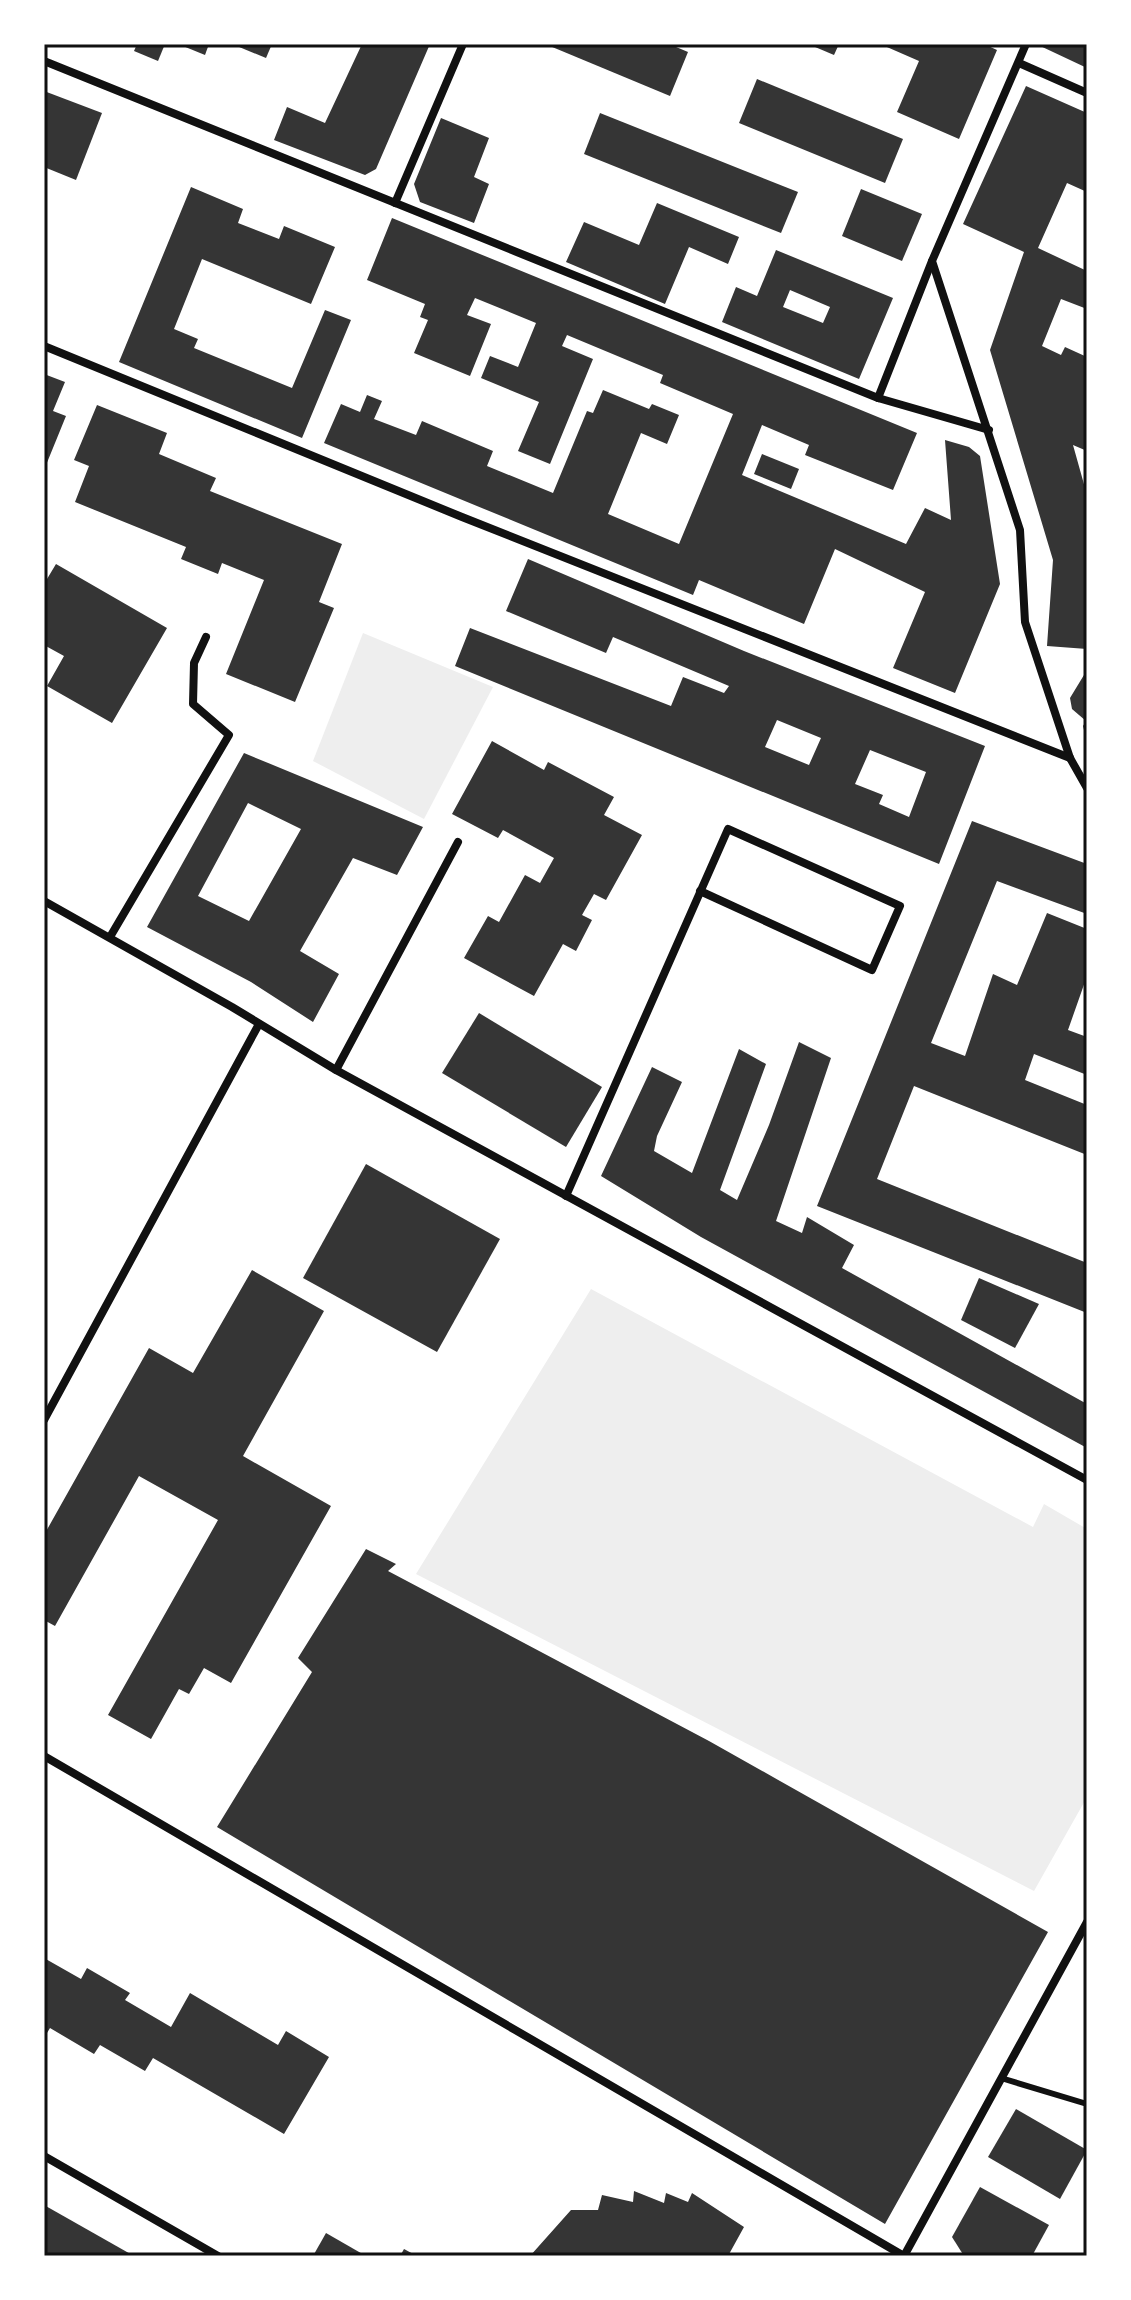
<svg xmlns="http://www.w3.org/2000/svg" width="1131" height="2300" font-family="'Open Sans',sans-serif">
	<rect width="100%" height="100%" fill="#fff"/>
	<!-- green -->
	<g fill="#eee">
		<path d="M 363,633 L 493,687 L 424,819 L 313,761 Z"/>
		<path d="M 591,1289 L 1033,1527 L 1044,1504 L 1087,1529 L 1087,1797 L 1034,1891 L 416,1574 Z"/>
	</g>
	<!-- building -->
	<g fill="#353535" fill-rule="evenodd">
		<path d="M 137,44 L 165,44 L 158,61 L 134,51 Z"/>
		<path d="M 178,44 L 209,44 L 205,55 Z"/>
		<path d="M 232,44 L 272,44 L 266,58 Z"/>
		<path d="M 362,44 L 430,44 L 376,169 L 365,175 L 274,140 L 287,107 L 325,123 Z"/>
		<path d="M 545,44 L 669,44 L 688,52 L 670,96 Z"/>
		<path d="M 808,44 L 839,44 L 834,55 Z"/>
		<path d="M 880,44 L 984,44 L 997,50 L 959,139 L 897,112 L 919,61 Z"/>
		<path d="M 1036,44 L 1087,44 L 1087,68 Z"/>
		<path d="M 757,79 L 903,139 L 885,183 L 739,123 Z"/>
		<path d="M 1026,86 L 1087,113 L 1087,192 L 1067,183 L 1038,248 L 1087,271 L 1087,309 L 1061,299 L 1042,346 L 1061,355 L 1065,347 L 1087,357 L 1087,451 L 1073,445 L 1087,495 L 1087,649 L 1047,646 L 1053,560 L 990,350 L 1024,252 L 963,224 Z"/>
		<path d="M 44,91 L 102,113 L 76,180 L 44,167 Z"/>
		<path d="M 600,113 L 798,192 L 781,233 L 584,154 Z"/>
		<path d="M 441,118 L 489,138 L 474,177 L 489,184 L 474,223 L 420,202 L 414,184 Z"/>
		<path d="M 191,187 L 243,209 L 238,223 L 279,239 L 284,226 L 335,247 L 311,304 L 202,259 L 174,329 L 198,339 L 194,348 L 292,388 L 325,310 L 351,320 L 302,438 L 119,362 Z"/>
		<path d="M 861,189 L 922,214 L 902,261 L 842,236 Z"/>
		<path d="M 657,203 L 739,237 L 728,264 L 689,247 L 665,304 L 566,262 L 584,222 L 639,245 Z"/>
		<path d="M 392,218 L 917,433 L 893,490 L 805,455 L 809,445 L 762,425 L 742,475 L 906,544 L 925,508 L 951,520 L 945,440 L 969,447 L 980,456 L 1000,584 L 955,693 L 893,668 L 925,592 L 835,549 L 804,624 L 699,580 L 693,595 L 324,443 L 341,404 L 360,412 L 367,395 L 382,401 L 374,419 L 416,435 L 422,421 L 493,451 L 487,466 L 553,493 L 587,411 L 593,413 L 603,390 L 649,409 L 652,404 L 679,415 L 667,444 L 641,433 L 608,514 L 679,544 L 733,414 L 660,383 L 663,375 L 567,335 L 562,346 L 593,359 L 550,464 L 518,451 L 539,402 L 481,378 L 490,356 L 518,367 L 536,323 L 475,298 L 467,315 L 491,324 L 470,376 L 414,353 L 428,320 L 420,317 L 425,304 L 367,280 Z"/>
		<path d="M 776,250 L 893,298 L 859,379 L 722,322 L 736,287 L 757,296 ZM 790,290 L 830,307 L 823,323 L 783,307 Z"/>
		<path d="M 44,374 L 65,382 L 53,411 L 66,416 L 44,470 Z"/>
		<path d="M 97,405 L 167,433 L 159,454 L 216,478 L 210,491 L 342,544 L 319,602 L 334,608 L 295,702 L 226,674 L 264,580 L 222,563 L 218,574 L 181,559 L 186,547 L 75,502 L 89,466 L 74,460 Z"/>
		<path d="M 762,454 L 799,469 L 791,489 L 754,474 Z"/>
		<path d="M 528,559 L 744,651 L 985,746 L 939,864 L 455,666 L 470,628 L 671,706 L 683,677 L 724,693 L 729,686 L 613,637 L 606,653 L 506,611 ZM 777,720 L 821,738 L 809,765 L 765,747 ZM 870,750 L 926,772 L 909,817 L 879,804 L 883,795 L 855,784 Z"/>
		<path d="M 56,564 L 167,628 L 112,723 L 47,686 L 64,656 L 44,645 L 44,584 Z"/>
		<path d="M 1087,670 L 1087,738 L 1086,738 L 1083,726 L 1086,721 L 1072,709 L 1070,698 Z"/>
		<path d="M 492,741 L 544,770 L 548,762 L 614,797 L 604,815 L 642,835 L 606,900 L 594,894 L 582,915 L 592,920 L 576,951 L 563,944 L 534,996 L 464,958 L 488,916 L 499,922 L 525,875 L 540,883 L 554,858 L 503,830 L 498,838 L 452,814 Z"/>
		<path d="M 244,753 L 423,827 L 397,875 L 353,858 L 300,951 L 339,974 L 313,1022 L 251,982 L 147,927 ZM 248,803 L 301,829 L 249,921 L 198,896 Z"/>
		<path d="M 972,821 L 1087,864 L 1087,914 L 997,881 L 931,1043 L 965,1056 L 993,974 L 1017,985 L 1047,913 L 1087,929 L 1087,976 L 1068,1030 L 1087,1037 L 1087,1075 L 1034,1054 L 1025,1080 L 1087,1105 L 1087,1155 L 914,1086 L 877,1179 L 1087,1263 L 1087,1313 L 817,1206 Z"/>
		<path d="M 479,1013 L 602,1087 L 566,1147 L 442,1073 Z"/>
		<path d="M 799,1042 L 831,1058 L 776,1221 L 802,1233 L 807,1217 L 854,1245 L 842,1268 L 1087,1404 L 1087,1448 L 701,1237 L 601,1176 L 652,1067 L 682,1082 L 657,1136 L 654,1151 L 692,1173 L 739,1049 L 766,1064 L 720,1190 L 737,1200 L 769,1125 Z"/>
		<path d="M 366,1164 L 500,1239 L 437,1352 L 303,1278 Z"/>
		<path d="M 252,1270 L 324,1311 L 243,1456 L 331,1506 L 231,1683 L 204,1668 L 189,1694 L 179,1689 L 151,1739 L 108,1715 L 218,1520 L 139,1476 L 55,1626 L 44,1620 L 44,1535 L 149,1348 L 193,1373 Z"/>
		<path d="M 979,1278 L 1039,1304 L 1015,1348 L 961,1320 Z"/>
		<path d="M 366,1549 L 396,1564 L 388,1571 L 709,1741 L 1048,1932 L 885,2224 L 217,1827 L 312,1672 L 298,1658 Z"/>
		<path d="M 44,1958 L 81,1979 L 87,1968 L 130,1993 L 125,2000 L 171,2027 L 190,1993 L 278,2045 L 286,2031 L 329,2057 L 284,2134 L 153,2058 L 145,2071 L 100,2045 L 94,2054 L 50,2028 L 44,2038 Z"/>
		<path d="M 1016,2109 L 1087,2150 L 1060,2199 L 988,2157 Z"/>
		<path d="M 980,2187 L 1049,2225 L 1032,2256 L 964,2256 L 952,2237 Z"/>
		<path d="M 634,2191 L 664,2203 L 666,2193 L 688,2202 L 692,2193 L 744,2227 L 728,2256 L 530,2256 L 571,2210 L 598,2210 L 602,2195 L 633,2202 Z"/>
		<path d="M 44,2205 L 134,2256 L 44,2256 Z"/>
		<path d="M 326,2233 L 366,2256 L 313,2256 Z"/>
		<path d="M 404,2249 L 417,2256 L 400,2256 Z"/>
	</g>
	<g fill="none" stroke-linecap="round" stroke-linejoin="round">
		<!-- service -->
		<path stroke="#111" stroke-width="6" d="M 1001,2078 L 1087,2104"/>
		<!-- minor -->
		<g stroke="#111" stroke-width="8">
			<path d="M 1026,44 L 932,261 L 1020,530 L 1025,622 L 1070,758 L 1087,788"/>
			<path d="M 44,61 L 878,398 L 989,430"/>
			<path d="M 1019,63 L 1087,93"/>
			<path d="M 395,203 L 463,44"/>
			<path d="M 44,346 L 462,517 L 1070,758"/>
			<path d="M 878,398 L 932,261"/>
			<path d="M 44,901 L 232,1007 L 336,1070 L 1087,1480"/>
			<path d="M 110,937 L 229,735 L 193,704 L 194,663 L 206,637"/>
			<path d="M 336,1070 L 458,842"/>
			<path d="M 566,1196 L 728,829 L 900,906 L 872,970 L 700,891"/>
			<path d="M 44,1420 L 259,1024"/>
			<path d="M 44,1756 L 904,2256"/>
			<path d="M 44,2156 L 218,2256"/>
			<path d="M 904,2256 L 1087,1922"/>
		</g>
	</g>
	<!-- border -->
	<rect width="1131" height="2300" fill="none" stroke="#ffffff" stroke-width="92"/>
	<rect x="46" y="46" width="1039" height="2208" fill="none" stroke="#111" stroke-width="3"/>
</svg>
